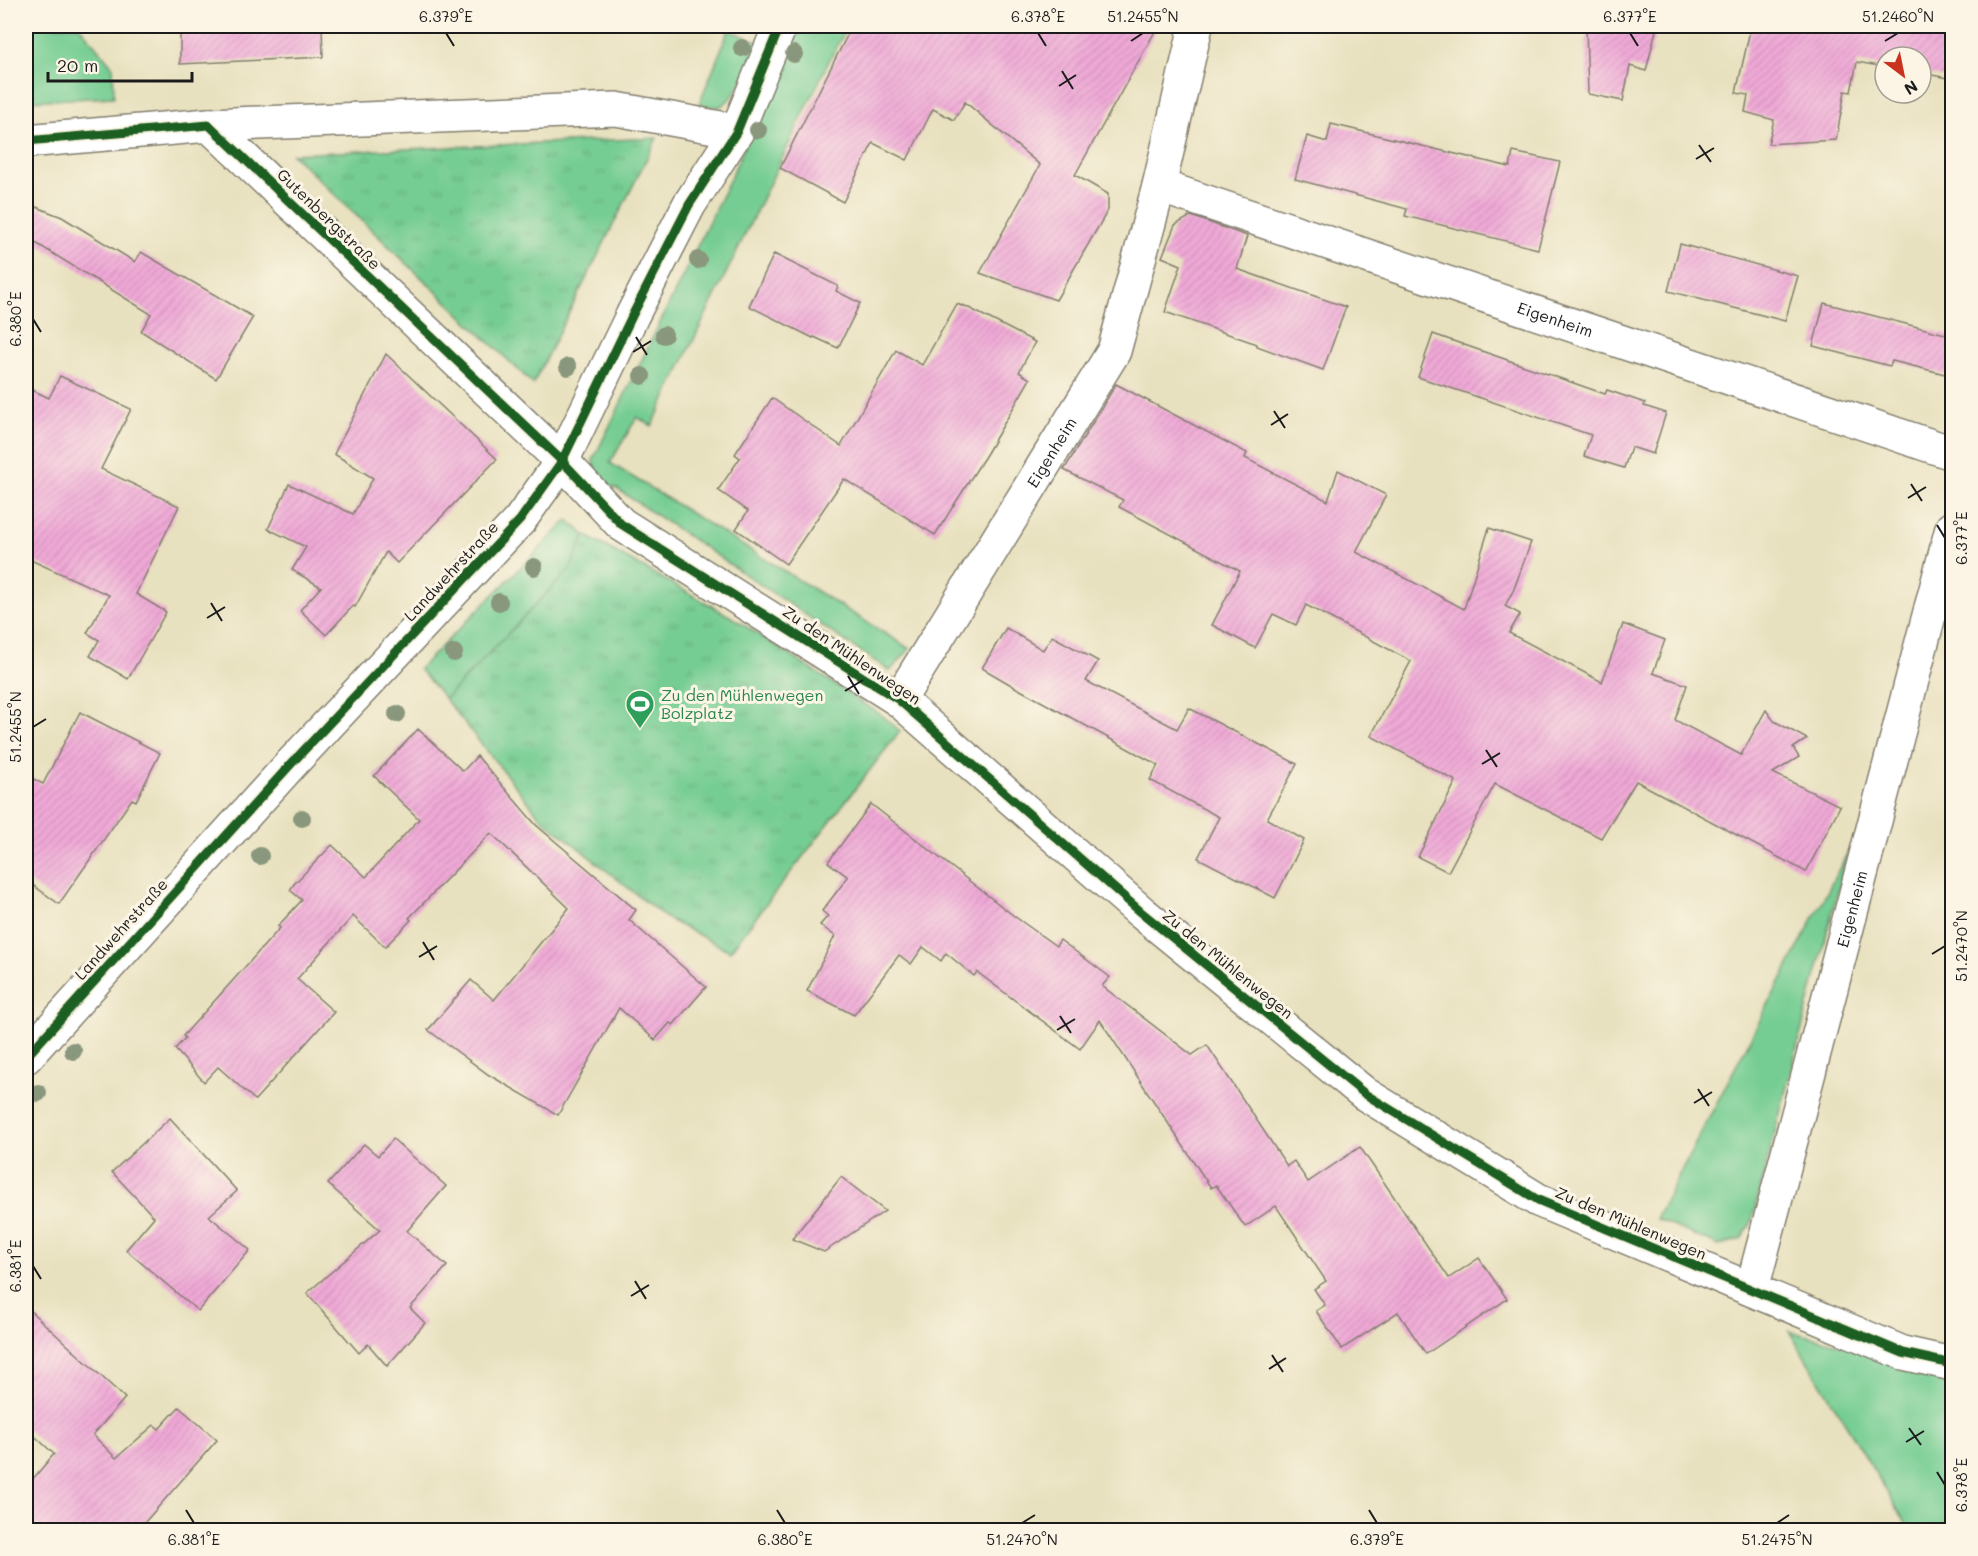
<svg xmlns="http://www.w3.org/2000/svg" width="1978" height="1556" font-family="Mali,sans-serif">
	<defs>
		<pattern id="park-tufts" width="24" height="20" patternUnits="userSpaceOnUse" patternTransform="scale(1.5)"><rect width="24" height="20" fill="#76cd93"/><path d="M3 7l-1-3M5 7V3M7 7l1-3M15 17l-1-3M17 17v-4M19 17l1-3" fill="none" stroke="#66af7e"/></pattern>
		<pattern id="building-hatch" width="6" height="6" patternUnits="userSpaceOnUse" patternTransform="scale(1.5)"><rect width="6" height="6" fill="#f0a9d7"/><path d="M-1 1l2-2M0 6l6-6M5 7l2-2" fill="none" stroke="#cd91b8"/></pattern>
	</defs>
	<rect width="100%" height="100%" fill="#fcf5e5"/>
	<filter id="ink" filterUnits="userSpaceOnUse"><feTurbulence type="fractalNoise" baseFrequency=".0167" numOctaves="2"/><feDisplacementMap in="SourceGraphic" scale="12" xChannelSelector="R" yChannelSelector="G"/><feConvolveMatrix kernelMatrix="1 2 1 2 8 2 1 2 1" color-interpolation-filters="sRGB"/></filter>
	<filter id="wash" filterUnits="userSpaceOnUse"><feTurbulence type="fractalNoise" baseFrequency=".008" numOctaves="4" result="noise"/><feDisplacementMap in="SourceGraphic" scale="24" xChannelSelector="R" yChannelSelector="G"/><feGaussianBlur stdDeviation="1.35" result="paint"/><feColorMatrix in="noise" values="0 0 0 0 0 0 0 0 0 0 0 0 0 0 0 0 0 1.4 0 .05"/><feComposite in="paint" operator="in"/></filter>
	<g filter="url(#wash)">
		<rect width="100%" height="100%" fill="#e8e1bf"/>
		<!-- green -->
		<g fill="#76cd93" stroke="#497458" stroke-width="1.5">
			<path d="M 26,26 L 79,26 L 113,67 L 114,97 L 26,101 Z"/>
			<path d="M 799,26 L 848,26 L 830,59 L 652,426 L 637,417 L 610,463 L 910,649 L 890,671 L 617,489 L 596,480 L 593,460 L 729,181 Z"/>
			<path d="M 729,30 L 760,43 C 752,61 737,101 718,107 C 713,108 704,105 699,104 Z"/>
			<path d="M 568,520 L 585,535 L 571,569 L 445,699 L 419,669 Z"/>
			<path d="M 1848,852 L 1751,1224 L 1741,1239 L 1719,1246 L 1656,1219 Z"/>
			<path d="M 1789,1331 L 1952,1374 L 1952,1530 L 1910,1530 Z"/>
		</g>
		<!-- park -->
		<g fill="url(#park-tufts)" stroke="#497458" stroke-width="1.5">
			<path d="M 657,138 L 533,384 L 292,154 Z"/>
			<path d="M 585,535 L 735,619 L 883,716 L 900,731 L 730,951 L 666,918 L 541,818 L 445,699 L 570,569 Z"/>
		</g>
		<g id="blocks">
			<!-- building -->
			<g fill="url(#building-hatch)">
				<path d="M 180,26 L 322,26 L 323,57 L 180,64 Z"/>
				<path d="M 852,26 L 1158,26 L 1075,175 L 1108,194 L 1108,210 L 1056,300 L 980,273 L 1040,165 L 965,102 L 954,120 L 933,109 L 907,160 L 873,143 L 843,202 L 780,168 Z"/>
				<path d="M 1586,26 L 1657,26 L 1646,71 L 1630,66 L 1623,101 L 1588,94 Z"/>
				<path d="M 1751,26 L 1953,26 L 1953,79 L 1921,73 L 1921,57 L 1885,57 L 1885,67 L 1857,62 L 1851,92 L 1845,91 L 1836,140 L 1768,144 L 1774,120 L 1745,112 L 1748,95 L 1736,93 Z"/>
				<path d="M 1331,124 L 1510,167 L 1513,152 L 1560,162 L 1538,249 L 1405,216 L 1407,209 L 1295,179 L 1307,136 L 1327,142 Z"/>
				<path d="M 26,203 L 62,217 L 135,262 L 141,252 L 253,317 L 216,379 L 141,331 L 151,314 L 26,237 Z"/>
				<path d="M 1191,216 L 1247,236 L 1237,269 L 1346,307 L 1323,370 L 1257,346 L 1257,344 L 1165,312 L 1181,265 L 1162,257 L 1175,225 Z"/>
				<path d="M 1680,244 L 1798,276 L 1785,321 L 1668,291 Z"/>
				<path d="M 774,254 L 838,286 L 836,291 L 860,303 L 838,348 L 814,337 L 813,338 L 749,306 Z"/>
				<path d="M 1824,303 L 1953,336 L 1953,376 L 1892,361 L 1890,366 L 1813,346 Z"/>
				<path d="M 957,304 L 962,306 L 963,305 L 1035,342 L 1019,372 L 1030,379 L 987,453 L 935,535 L 844,479 L 786,564 L 736,529 L 748,511 L 718,490 L 740,458 L 735,454 L 772,398 L 841,446 L 896,350 L 922,365 Z"/>
				<path d="M 1433,334 L 1605,394 L 1607,390 L 1645,403 L 1644,406 L 1666,413 L 1653,454 L 1631,447 L 1624,468 L 1584,456 L 1591,435 L 1418,377 Z"/>
				<path d="M 386,354 L 497,459 L 397,563 L 386,552 L 355,607 L 353,606 L 326,635 L 300,610 L 321,587 L 292,570 L 306,547 L 268,529 L 289,484 L 353,514 L 373,478 L 334,454 Z"/>
				<path d="M 60,376 L 131,409 L 101,469 L 179,506 L 136,594 L 166,612 L 128,679 L 90,656 L 99,640 L 87,633 L 109,595 L 26,558 L 26,387 L 49,398 Z"/>
				<path d="M 1116,384 L 1247,453 L 1245,458 L 1328,501 L 1338,470 L 1386,495 L 1356,552 L 1464,609 L 1489,528 L 1531,542 L 1514,589 L 1505,606 L 1520,614 L 1509,633 L 1602,682 L 1623,624 L 1665,640 L 1653,673 L 1687,685 L 1675,720 L 1741,755 L 1766,710 L 1774,721 L 1807,739 L 1793,748 L 1799,757 L 1773,773 L 1840,806 L 1806,872 L 1636,781 L 1601,838 L 1495,784 L 1448,872 L 1418,857 L 1456,781 L 1371,736 L 1411,661 L 1306,605 L 1296,625 L 1273,614 L 1255,648 L 1212,625 L 1240,571 L 1119,507 L 1123,500 L 1064,470 Z"/>
				<path d="M 1006,628 L 1043,650 L 1052,636 L 1098,661 L 1086,681 L 1177,729 L 1189,708 L 1297,764 L 1267,819 L 1304,840 L 1275,898 L 1198,858 L 1219,817 L 1150,780 L 1158,765 L 1013,686 L 982,668 Z"/>
				<path d="M 80,712 L 160,753 L 136,801 L 132,799 L 59,904 L 26,880 L 26,775 L 43,784 Z"/>
				<path d="M 418,729 L 463,771 L 477,756 L 536,825 L 636,910 L 629,920 L 706,987 L 673,1025 L 670,1023 L 655,1040 L 619,1008 L 558,1115 L 489,1075 L 428,1030 L 471,980 L 494,1000 L 569,908 L 491,833 L 409,918 L 411,920 L 385,947 L 353,916 L 297,979 L 334,1012 L 255,1100 L 218,1067 L 204,1082 L 175,1049 L 185,1038 L 183,1036 L 280,928 L 278,926 L 302,900 L 290,890 L 294,884 L 332,845 L 366,877 L 419,819 L 374,776 Z"/>
				<path d="M 871,804 L 1014,916 L 1056,946 L 1060,940 L 1110,977 L 1102,986 L 1192,1055 L 1207,1045 L 1287,1166 L 1294,1161 L 1308,1182 L 1360,1147 L 1449,1278 L 1479,1258 L 1507,1299 L 1426,1354 L 1398,1312 L 1342,1349 L 1316,1311 L 1325,1305 L 1314,1289 L 1326,1281 L 1276,1206 L 1245,1227 L 1216,1185 L 1211,1188 L 1100,1020 L 1080,1049 L 977,972 L 974,976 L 946,953 L 941,961 L 923,947 L 911,964 L 899,955 L 854,1015 L 807,991 L 835,936 L 820,925 L 828,916 L 822,911 L 848,877 L 828,862 Z"/>
				<path d="M 170,1118 L 237,1191 L 209,1216 L 250,1250 L 198,1311 L 126,1250 L 154,1217 L 112,1172 Z"/>
				<path d="M 393,1139 L 446,1186 L 407,1231 L 447,1266 L 410,1308 L 425,1323 L 387,1366 L 368,1344 L 359,1353 L 307,1293 L 380,1230 L 328,1184 L 364,1144 L 378,1156 Z"/>
				<path d="M 841,1177 L 885,1211 L 824,1252 L 792,1239 Z"/>
				<path d="M 26,1307 L 125,1398 L 93,1435 L 116,1458 L 154,1425 L 159,1429 L 179,1407 L 217,1440 L 138,1530 L 26,1530 L 26,1487 L 54,1454 L 26,1428 Z"/>
			</g>
		</g>
	</g>
	<g filter="url(#ink)">
		<use href="#blocks" fill-opacity="0" stroke="#827e6e" stroke-width="1.5"/>
		<g fill="none" stroke-linecap="round" stroke-linejoin="round">
			<!-- street casing -->
			<g stroke="#827e6e" stroke-width="36">
				<g id="street">
					<path d="M 209,125 L 562,461 L 621,524 L 899,700 L 1141,912 L 1365,1094 L 1538,1200 L 1903,1353 L 1952,1364"/>
					<path d="M 26,141 L 209,125 L 616,109 L 737,131"/>
					<path id="s1" d="M 1159,186 L 1952,453"/>
					<path id="s2" d="M 899,700 L 1114,351 L 1159,186 L 1196,26"/>
					<path d="M 26,1057 L 291,764 L 520,520 L 562,461 L 632,316 L 689,205 L 737,131 L 780,26"/>
					<path id="s3" d="M 1752,1289 L 1952,528"/>
				</g>
			</g>
			<!-- street -->
			<use href="#street" stroke="#fff" stroke-width="33"/>
			<!-- cycleway casing -->
			<g stroke="#fcf5e5" stroke-width="13">
				<g id="cycleway">
					<path d="M 26,141 L 209,125 L 562,461 L 621,524 L 899,700 L 1141,912 L 1365,1094 L 1538,1200 L 1903,1353 L 1952,1364"/>
					<path d="M 26,1057 L 291,764 L 520,520 L 562,461 L 632,316 L 689,205 L 737,131 L 780,26"/>
				</g>
			</g>
			<!-- cycleway -->
			<use href="#cycleway" stroke="#1b5e20" stroke-width="9"/>
		</g>
		<!-- trees -->
		<g fill="#89977c">
			<circle cx="742" cy="48" r="9"/>
			<circle cx="794" cy="54" r="9"/>
			<circle cx="758" cy="130" r="9"/>
			<circle cx="698" cy="260" r="9"/>
			<circle cx="664" cy="335" r="9"/>
			<circle cx="568" cy="367" r="9"/>
			<circle cx="642" cy="376" r="9"/>
			<circle cx="534" cy="567" r="9"/>
			<circle cx="499" cy="602" r="9"/>
			<circle cx="454" cy="653" r="9"/>
			<circle cx="397" cy="714" r="9"/>
			<circle cx="302" cy="818" r="9"/>
			<circle cx="260" cy="856" r="9"/>
			<circle cx="73" cy="1051" r="9"/>
			<circle cx="38" cy="1093" r="9"/>
		</g>
	</g>
	<!-- ticks -->
	<path fill="none" stroke="#1c1c1c" stroke-width="2" d="M 446,33 L 454,46M 1038,33 L 1046,46M 1630,33 L 1638,46M 1131,41 L 1143,33M 1885,41 L 1898,33M 1062,71 L 1073,89M 1059,86 L 1076,75M 1699,145 L 1711,162M 1696,159 L 1714,148M 33,319 L 41,332M 636,337 L 647,355M 633,352 L 651,341M 1274,411 L 1285,428M 1271,425 L 1288,414M 1911,484 L 1922,501M 1908,498 L 1926,487M 1937,525 L 1945,538M 211,603 L 222,621M 207,618 L 225,607M 848,676 L 859,694M 845,691 L 863,680M 33,727 L 46,719M 1486,750 L 1497,767M 1482,764 L 1500,753M 423,942 L 434,960M 1932,954 L 1945,946M 419,957 L 437,946M 1060,1016 L 1071,1033M 1057,1030 L 1075,1019M 1698,1089 L 1709,1106M 1694,1103 L 1712,1092M 33,1266 L 41,1279M 635,1281 L 646,1299M 631,1296 L 649,1285M 1272,1355 L 1283,1372M 1269,1369 L 1286,1358M 1909,1428 L 1921,1445M 1906,1442 L 1924,1431M 1937,1472 L 1945,1485M 186,1510 L 194,1523M 777,1510 L 785,1523M 1369,1510 L 1377,1523M 1022,1523 L 1035,1515M 1777,1523 L 1789,1515"/>
	<!-- icons -->
	<defs>
		<g id="stadium-pin" transform="scale(1.5)"><path d="M0 17L-7.5 6A9.5 9.5 0 1 1 7.5 6Z" fill="#2e9e5b" stroke="#fcf5e5"/><path d="M0-5a6.5 5 0 1 0 0 10a6.5 5 0 1 0 0-10ZM-3.5-1.8h7v3.6h-7Z" fill="#fff"/></g>
	</defs>
	<g fill-rule="evenodd">
		<use href="#stadium-pin" x="640" y="704"/>
	</g>
	<g text-anchor="middle" stroke-width="6" stroke-linejoin="round" paint-order="stroke">
		<!-- street labels -->
		<g font-size="16" fill="#1c1c1c" stroke="#fcf5e5">
			<text transform="translate(329 219) rotate(44)" y="6">Gutenbergstraße</text>
			<text dy="6" stroke="none"><textPath href="#s1" startOffset="418">Eigenheim</textPath></text>
			<text dy="6" stroke="none"><textPath href="#s2" startOffset="291">Eigenheim</textPath></text>
			<text transform="translate(451 571) rotate(-47)" y="6">Landwehrstraße</text>
			<text transform="translate(852 655) rotate(34)" y="6">Zu den Mühlenwegen</text>
			<text dy="6" stroke="none"><textPath href="#s3" startOffset="393">Eigenheim</textPath></text>
			<text transform="translate(121 929) rotate(-48)" y="6">Landwehrstraße</text>
			<text transform="translate(1228 964) rotate(39)" y="6">Zu den Mühlenwegen</text>
			<text transform="translate(1631 1223) rotate(23)" y="6">Zu den Mühlenwegen</text>
		</g>
		<!-- leisure labels -->
		<g font-size="16" fill="#27864d" stroke="#fcf5e5" text-anchor="start">
			<text x="661" y="701">Zu den Mühlenwegen<tspan x="661" dy="18">Bolzplatz</tspan></text>
		</g>
	</g>
	<!-- margin -->
	<rect width="1978" height="1556" fill="none" stroke="#fcf5e5" stroke-width="66"/>
	<!-- north arrow -->
	<g transform="translate(1903 75) rotate(148)"><circle r="28" fill="#fcf5e5" stroke="#a29e95" stroke-width="1.5"/>
	<path d="M0-4.5L10 22L0 15L-10 22Z" fill="#c8321e"/>
	<text y="-9" font-size="16" font-weight="bold" text-anchor="middle" fill="#1c1c1c">N</text>
	</g>
	<!-- scale -->
	<path d="M48 72v9h144v-9" fill="none" stroke="#1c1c1c" stroke-width="3"/>
	<text x="57" y="72" font-size="18" fill="#1c1c1c" stroke="#fcf5e5" stroke-width="4.5" paint-order="stroke">20 m</text>
	<rect x="33" y="33" width="1912" height="1490" fill="none" stroke="#1c1c1c" stroke-width="2"/>
	<g font-size="15" text-anchor="middle" fill="#1c1c1c">
		<text x="446" y="22">6.379°E</text>
		<text x="1038" y="22">6.378°E</text>
		<text x="1143" y="22">51.2455°N</text>
		<text x="1630" y="22">6.377°E</text>
		<text x="1898" y="22">51.2460°N</text>
		<text transform="translate(16 319) rotate(-90)" y="5">6.380°E</text>
		<text transform="translate(1962 538) rotate(-90)" y="5">6.377°E</text>
		<text transform="translate(16 727) rotate(-90)" y="5">51.2455°N</text>
		<text transform="translate(1962 946) rotate(-90)" y="5">51.2470°N</text>
		<text transform="translate(16 1266) rotate(-90)" y="5">6.381°E</text>
		<text transform="translate(1962 1485) rotate(-90)" y="5">6.378°E</text>
		<text x="194" y="1545">6.381°E</text>
		<text x="785" y="1545">6.380°E</text>
		<text x="1022" y="1545">51.2470°N</text>
		<text x="1377" y="1545">6.379°E</text>
		<text x="1777" y="1545">51.2475°N</text>
	</g>
</svg>
